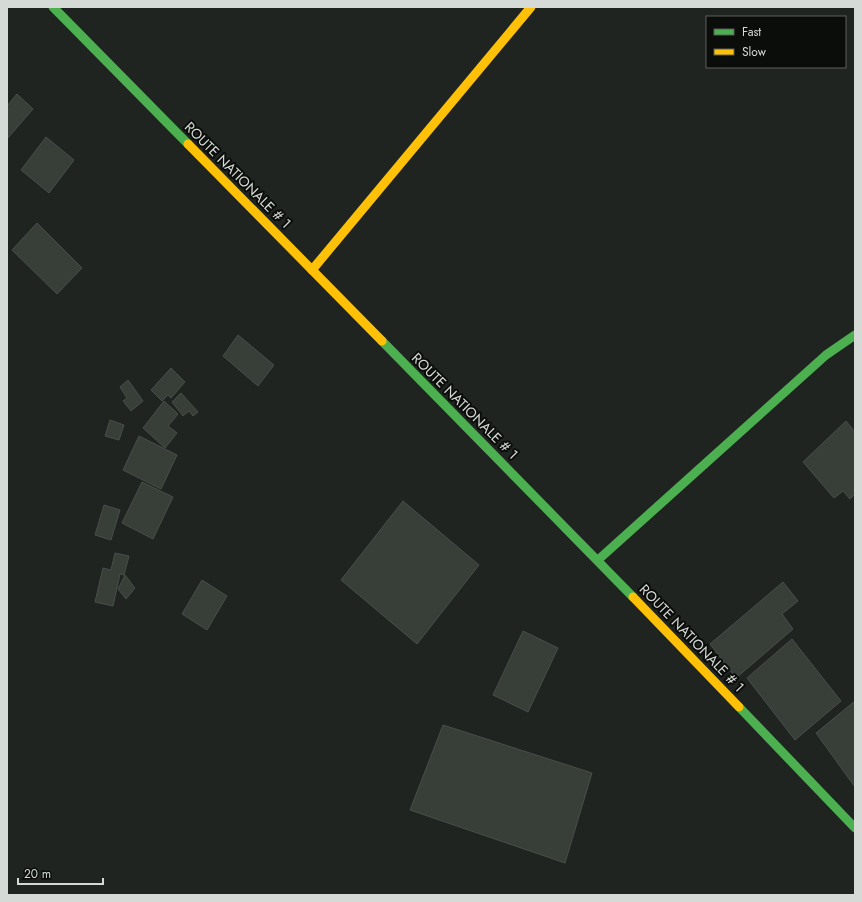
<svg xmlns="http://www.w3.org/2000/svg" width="862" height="902" font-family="Jost,sans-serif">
	<rect width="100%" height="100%" fill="#202420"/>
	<!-- building -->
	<g fill="#373f38" stroke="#4a4e4a">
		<path d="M 17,94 L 33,109 L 7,139 L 7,106 Z"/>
		<path d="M 46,137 L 74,160 L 49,193 L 21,170 Z"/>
		<path d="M 37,223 L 82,268 L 57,294 L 12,250 Z"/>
		<path d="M 238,335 L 274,365 L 258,386 L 223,356 Z"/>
		<path d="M 171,368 L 185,382 L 171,398 L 168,395 L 162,401 L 151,390 Z"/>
		<path d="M 128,380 L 143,401 L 131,411 L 123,401 L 127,398 L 120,387 Z"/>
		<path d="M 181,393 L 198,412 L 193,416 L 189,411 L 183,416 L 172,402 Z"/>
		<path d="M 164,401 L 178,414 L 168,426 L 177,433 L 165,448 L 143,428 Z"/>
		<path d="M 110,420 L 124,425 L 119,440 L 105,436 Z"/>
		<path d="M 846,421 L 855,432 L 855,494 L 850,499 L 843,491 L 834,498 L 803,462 Z"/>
		<path d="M 139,436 L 177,455 L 161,489 L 123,470 Z"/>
		<path d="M 142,482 L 173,497 L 153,539 L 122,523 Z"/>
		<path d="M 403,501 L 479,565 L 417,644 L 341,580 Z"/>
		<path d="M 104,505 L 120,510 L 111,540 L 95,535 Z"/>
		<path d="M 115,553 L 129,556 L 124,575 L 120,574 L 113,606 L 95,602 L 103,568 L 111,570 Z"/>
		<path d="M 125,575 L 135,588 L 126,599 L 118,589 Z"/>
		<path d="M 202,580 L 227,596 L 207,630 L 182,614 Z"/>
		<path d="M 783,582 L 798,601 L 782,614 L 793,629 L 736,678 L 710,644 Z"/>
		<path d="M 523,631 L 558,648 L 528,712 L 493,695 Z"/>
		<path d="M 792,639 L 841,701 L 795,740 L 747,678 Z"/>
		<path d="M 855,701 L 855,787 L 816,733 Z"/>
		<path d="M 443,725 L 592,773 L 565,863 L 410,810 Z"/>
	</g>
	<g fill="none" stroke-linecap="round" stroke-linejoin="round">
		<!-- fast -->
		<g stroke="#4caf50" stroke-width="9">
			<path d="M 53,7 L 188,144"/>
			<path d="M 382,341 L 633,597"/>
			<path d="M 598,560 L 826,355 L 855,335"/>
			<path d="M 739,707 L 855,828"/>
		</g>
		<!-- slow -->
		<g stroke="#ffc107" stroke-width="9">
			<path d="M 188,144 L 382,341"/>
			<path d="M 312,270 L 531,7"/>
			<path d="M 633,597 L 739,707"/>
		</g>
	</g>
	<g text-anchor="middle" stroke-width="4" stroke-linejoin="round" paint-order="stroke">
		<!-- street labels -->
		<g font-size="14" fill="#d6dad6" stroke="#0a0d0a">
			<text transform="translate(238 175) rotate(45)" y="5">ROUTE NATIONALE # 1</text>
			<text transform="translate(465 406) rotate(45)" y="5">ROUTE NATIONALE # 1</text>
			<text transform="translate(692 638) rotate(46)" y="5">ROUTE NATIONALE # 1</text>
		</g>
	</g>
	<!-- border -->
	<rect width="862" height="902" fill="none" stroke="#d6dad6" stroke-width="16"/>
	<!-- legend -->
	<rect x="706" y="16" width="140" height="52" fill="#0a0d0a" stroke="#5c5f5c"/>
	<rect x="714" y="29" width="20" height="6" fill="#4caf50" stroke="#5c5f5c"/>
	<text x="742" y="36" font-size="12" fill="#d6dad6">Fast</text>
	<rect x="714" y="49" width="20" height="6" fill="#ffc107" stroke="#5c5f5c"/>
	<text x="742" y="56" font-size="12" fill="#d6dad6">Slow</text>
	<!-- scale -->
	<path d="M18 878v6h85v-6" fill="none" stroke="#d6dad6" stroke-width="2"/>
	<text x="24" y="878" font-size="12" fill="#d6dad6" stroke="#0a0d0a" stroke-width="3" paint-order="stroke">20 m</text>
</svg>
